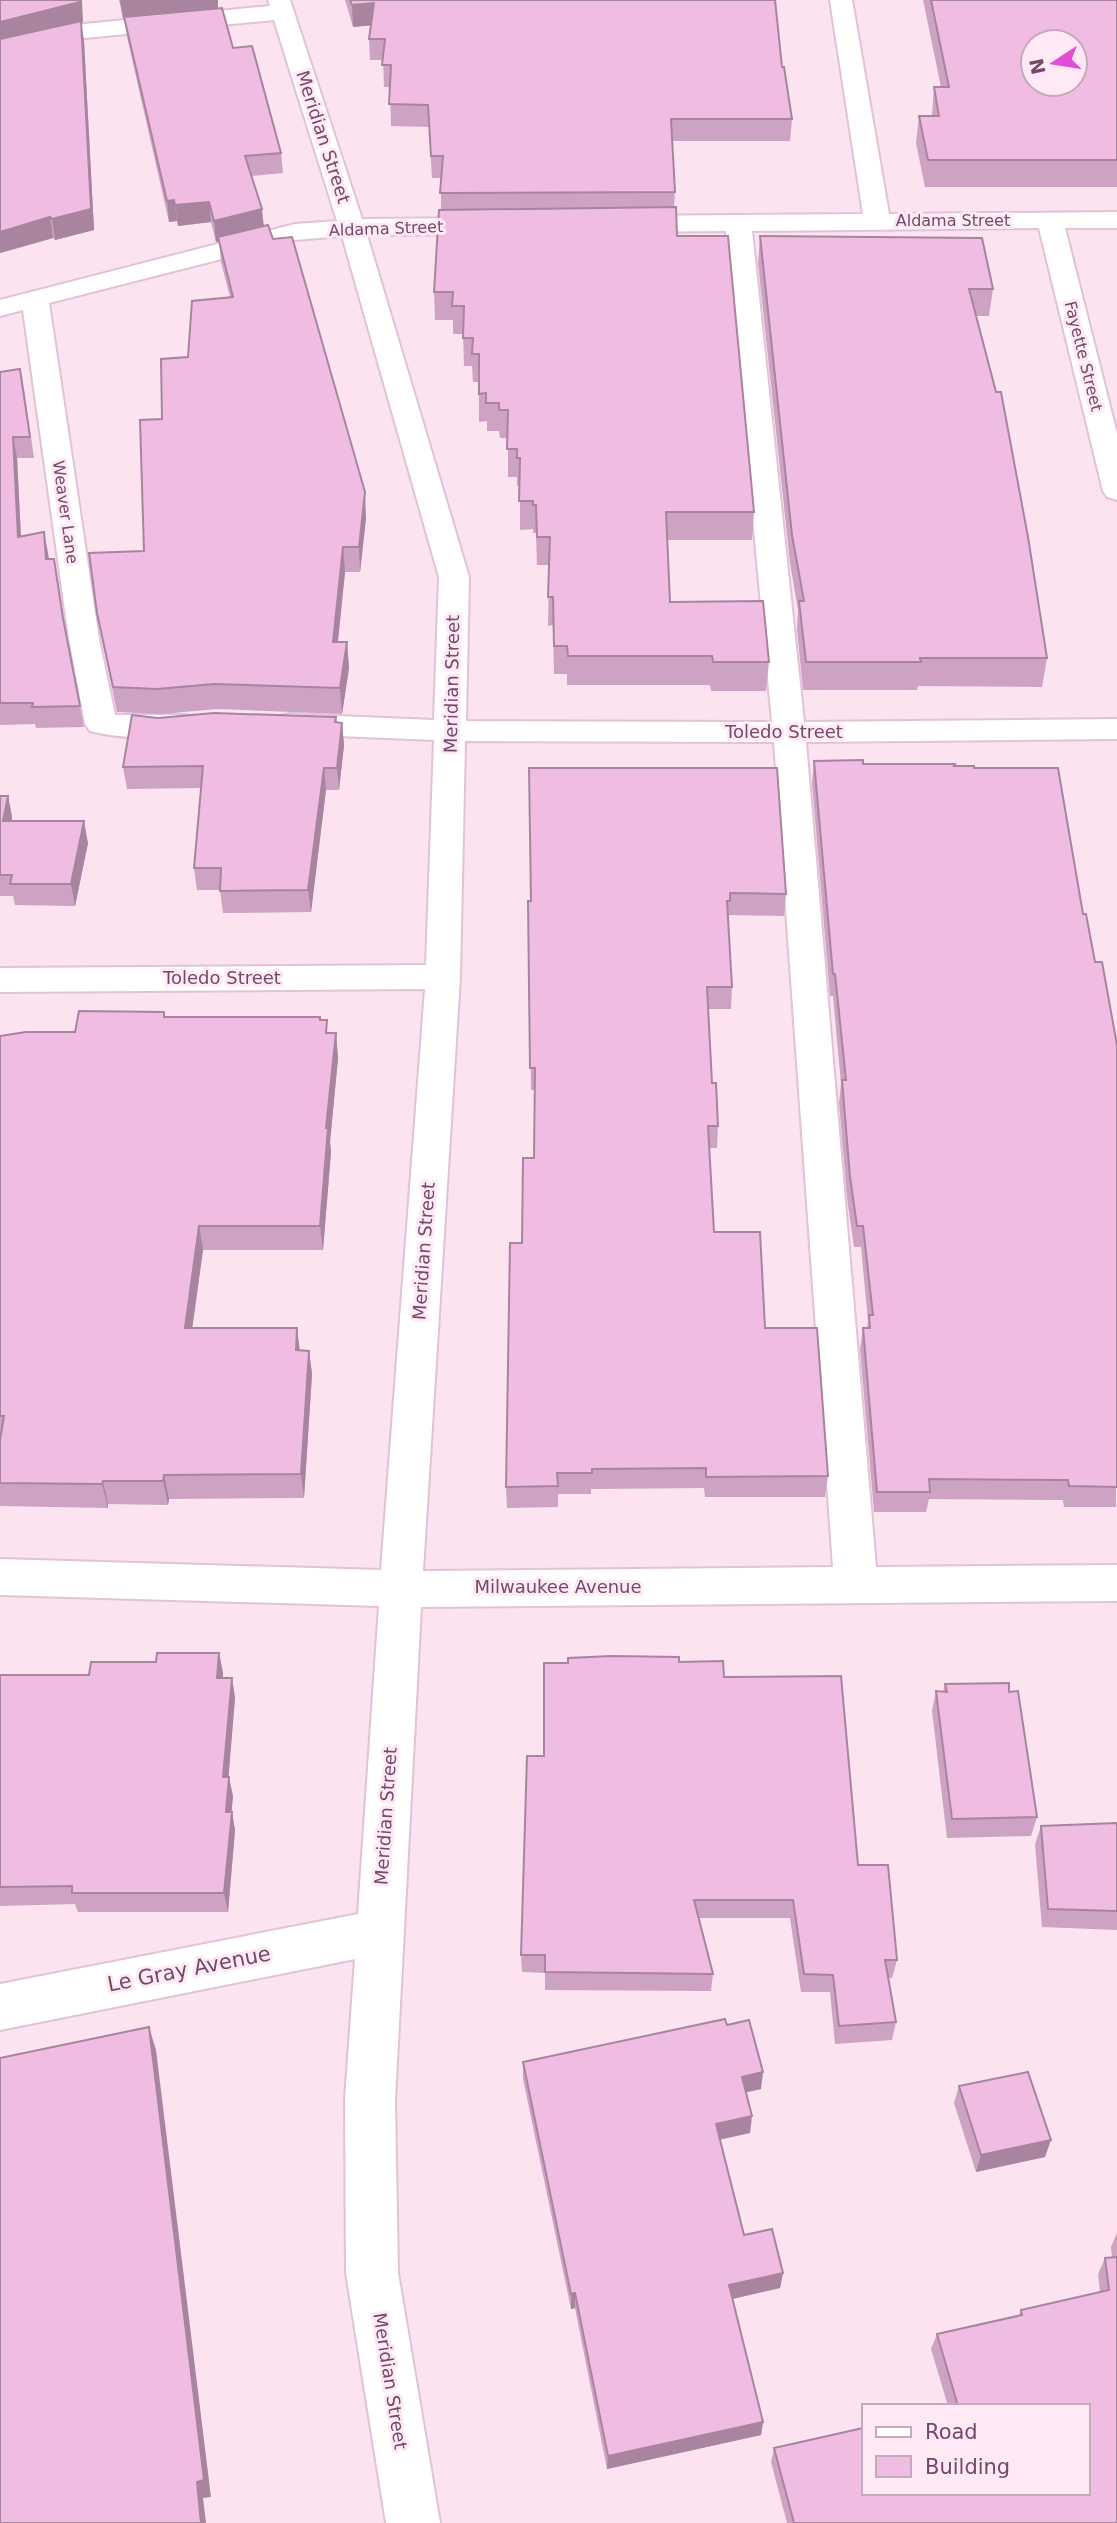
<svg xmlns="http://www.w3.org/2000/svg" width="1117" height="2523" font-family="'DejaVu Sans',sans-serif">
	<rect width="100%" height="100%" fill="#fbe3f0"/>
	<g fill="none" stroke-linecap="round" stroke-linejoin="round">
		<!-- minor casing -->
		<g stroke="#e2c2d7" stroke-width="4">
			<path id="minor" d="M 268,0 L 290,0 L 362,219 L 488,218 L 497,221 L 501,226 L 497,231 L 488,234 L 367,235 L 469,577 L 466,721 L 772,722 L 726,231 L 626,232 L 617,229 L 613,224 L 617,219 L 626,216 L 863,214 L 830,0 L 852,0 L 889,214 L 1117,212 L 1117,228 L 1065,228 L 1117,434 L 1117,500 L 1107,497 L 1103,491 L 1039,228 L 752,231 L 804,722 L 1117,719 L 1117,739 L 806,742 L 876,1567 L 1117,1565 L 1117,1601 L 421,1607 L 395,2100 L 398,2273 L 440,2523 L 386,2523 L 346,2273 L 345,2100 L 355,1959 L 0,2030 L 0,1984 L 358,1914 L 379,1606 L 0,1595 L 0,1559 L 381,1570 L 425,989 L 0,992 L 0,968 L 426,965 L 434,740 L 289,734 L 278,731 L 273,724 L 278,717 L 289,714 L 434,720 L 439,577 L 342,236 L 296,240 L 49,303 L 99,639 L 115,715 L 184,715 L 195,718 L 200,725 L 195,732 C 164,740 121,739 90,731 L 85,724 L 69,639 L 23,310 L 0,316 L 0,300 L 295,224 L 337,221 L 274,20 L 84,38 L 0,57 L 0,43 L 84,24 L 270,6 ZM 465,741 L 774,742 L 833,1567 L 423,1571 L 460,977 Z"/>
		</g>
		<!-- minor -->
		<use href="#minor" fill="#fff" fill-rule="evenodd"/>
	</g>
	<!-- wall -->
	<g fill="#cea2c2">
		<path d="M 0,0 L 83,22 L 81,22 L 84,41 L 94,230 L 55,240 L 53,238 L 0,253 Z"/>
		<path d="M 119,0 L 218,0 L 218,8 L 233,48 L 281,153 L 283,173 L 252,176 L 264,226 L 366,518 L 360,572 L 345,572 L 338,642 L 347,642 L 349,668 L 342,714 L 217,709 L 161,714 L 117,712 L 102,639 L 89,553 L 144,551 L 162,419 L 188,357 L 230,297 L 221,262 L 219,241 L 216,242 L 211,222 L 178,226 L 177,221 L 169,222 L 127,37 L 124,17 L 123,18 Z"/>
		<path d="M 345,0 L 775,0 L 782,67 L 792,119 L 790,141 L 672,141 L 675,192 L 674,207 L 677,236 L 754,512 L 752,540 L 667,540 L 670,602 L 769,662 L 766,691 L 711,691 L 710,685 L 567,685 L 567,674 L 554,674 L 553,625 L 548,626 L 549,565 L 537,565 L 536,533 L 533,533 L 533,529 L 520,530 L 520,486 L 517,486 L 517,477 L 508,477 L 508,438 L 500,438 L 499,431 L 487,431 L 487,421 L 479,422 L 479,382 L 473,382 L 472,366 L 464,366 L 463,334 L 453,334 L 453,320 L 435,320 L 434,292 L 441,210 L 441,178 L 432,178 L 429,127 L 391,126 L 390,87 L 384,87 L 383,60 L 370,60 L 369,39 L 371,25 L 353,27 Z"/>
		<path d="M 923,0 L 1117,0 L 1117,187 L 925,187 L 916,143 L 919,116 L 932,116 L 934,87 L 941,87 Z"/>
		<path d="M 760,236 L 993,289 L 989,316 L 976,316 L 1047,658 L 1042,687 L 918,686 L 917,690 L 803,690 L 797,629 L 798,610 L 790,563 L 758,263 Z"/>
		<path d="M 0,372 L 24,389 L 34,458 L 17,458 L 21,536 L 48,553 L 49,559 L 58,580 L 65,631 L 84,727 L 36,728 L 35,724 L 0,725 Z"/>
		<path d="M 336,717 L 337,722 L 342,723 L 344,745 L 339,790 L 326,790 L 311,912 L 223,913 L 220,890 L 197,890 L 194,868 L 201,788 L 127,789 L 123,767 L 158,718 Z"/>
		<path d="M 814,761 L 863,764 L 955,766 L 974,768 L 1083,914 L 1117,1045 L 1116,1507 L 1064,1507 L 1063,1500 L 929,1499 L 926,1512 L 874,1512 L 860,1349 L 863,1328 L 867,1328 L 868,1321 L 861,1247 L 854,1247 L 847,1198 L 839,1102 L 841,1084 L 833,996 L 830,996 L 812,783 Z"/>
		<path d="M 529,768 L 786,894 L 784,916 L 729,915 L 728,923 L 732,987 L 731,1009 L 708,1009 L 712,1083 L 718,1126 L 717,1148 L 709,1148 L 714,1232 L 765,1328 L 828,1476 L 825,1497 L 705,1497 L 704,1488 L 591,1489 L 591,1494 L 558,1494 L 558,1507 L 507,1508 L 506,1487 L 522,1243 L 534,1158 L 534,1090 L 531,1090 L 529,923 L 531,901 Z"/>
		<path d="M 0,796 L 8,796 L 12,817 L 12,821 L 88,843 L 75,906 L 15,905 L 13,896 L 0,896 Z"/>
		<path d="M 164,1012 L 165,1017 L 321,1020 L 328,1033 L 336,1033 L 338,1058 L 330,1142 L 331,1152 L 323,1250 L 203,1250 L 192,1328 L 300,1350 L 309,1351 L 312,1374 L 304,1498 L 169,1499 L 168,1505 L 108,1504 L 108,1508 L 0,1506 L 0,1036 L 75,1032 Z"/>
		<path d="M 219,1653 L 223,1673 L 222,1678 L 232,1678 L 235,1698 L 228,1777 L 233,1796 L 231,1812 L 235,1830 L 228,1912 L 78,1912 L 75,1904 L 0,1906 L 0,1675 L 89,1675 L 156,1662 Z"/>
		<path d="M 679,1662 L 724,1677 L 858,1865 L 897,1960 L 892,1978 L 888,1978 L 896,2022 L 892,2040 L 835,2044 L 830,1992 L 801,1992 L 790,1918 L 698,1918 L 713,1974 L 711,1991 L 545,1990 L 545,1973 L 522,1972 L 521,1955 L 544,1756 Z"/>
		<path d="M 945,1684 L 1009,1692 L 1037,1817 L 1031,1836 L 947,1838 L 932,1711 L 936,1691 L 943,1692 Z"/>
		<path d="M 1117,1823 L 1117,1930 L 1042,1927 L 1035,1844 L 1041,1826 Z"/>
		<path d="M 727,2025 L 761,2089 L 746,2092 L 750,2133 L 720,2139 L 744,2235 L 783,2273 L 780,2288 L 733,2299 L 763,2422 L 761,2435 L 607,2469 L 575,2308 L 571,2309 L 523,2079 L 523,2062 Z"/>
		<path d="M 959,2086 L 1045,2157 L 976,2172 L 954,2103 Z"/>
		<path d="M 1117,2233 L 1117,2523 L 787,2523 L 771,2462 L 774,2448 L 1087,2406 L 948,2406 L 931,2349 L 937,2334 L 1019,2315 L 1021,2310 L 1100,2292 L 1098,2274 L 1105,2258 L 1112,2257 L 1111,2247 Z"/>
	</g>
	<!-- shaded-wall -->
	<g fill="#a8849e">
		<path d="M 82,0 L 83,22 L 81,22 L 84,41 L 94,230 L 55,240 L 52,219 L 0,42 L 0,22 Z"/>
		<path d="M 120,0 L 218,0 L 218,8 L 123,18 Z"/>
		<path d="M 374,3 L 375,25 L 353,27 L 352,5 Z"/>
		<path d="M 174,200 L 177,221 L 169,222 L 167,201 Z"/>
		<path d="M 209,202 L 211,222 L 178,226 L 175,205 Z"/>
		<path d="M 262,209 L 264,229 L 216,242 L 214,221 Z"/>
		<path d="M 50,217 L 53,238 L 0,253 L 0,232 Z"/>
		<path d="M 13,437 L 17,458 L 22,558 L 18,537 Z"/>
		<path d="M 365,492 L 366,518 L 360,572 L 359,547 Z"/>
		<path d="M 44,532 L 48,553 L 50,580 L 46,559 Z"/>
		<path d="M 343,547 L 345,572 L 335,668 L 333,642 Z"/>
		<path d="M 347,642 L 349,668 L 342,714 L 340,688 Z"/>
		<path d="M 342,723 L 344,745 L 339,790 L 337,768 Z"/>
		<path d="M 324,768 L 326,790 L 311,912 L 308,890 Z"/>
		<path d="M 8,796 L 12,817 L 7,842 L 3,821 Z"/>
		<path d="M 84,821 L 88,843 L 75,906 L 71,884 Z"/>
		<path d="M 336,1033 L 338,1058 L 330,1142 L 331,1152 L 323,1250 L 320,1226 L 326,1128 Z"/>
		<path d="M 199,1226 L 203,1250 L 189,1352 L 185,1328 Z"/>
		<path d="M 297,1328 L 300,1352 L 296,1350 Z"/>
		<path d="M 309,1351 L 312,1374 L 304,1498 L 301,1474 Z"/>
		<path d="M 164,1475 L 169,1499 L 168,1505 L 163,1481 Z"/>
		<path d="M 103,1481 L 108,1504 L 108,1508 L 102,1484 Z"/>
		<path d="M 219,1653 L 223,1673 L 221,1698 L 217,1678 Z"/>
		<path d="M 232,1678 L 235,1698 L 227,1796 L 223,1777 Z"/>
		<path d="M 229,1777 L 233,1796 L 230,1831 L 226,1812 Z"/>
		<path d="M 232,1812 L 235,1830 L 228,1912 L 224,1893 Z"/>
		<path d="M 149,2027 L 156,2050 L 211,2497 L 203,2498 L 206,2523 L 201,2523 Z"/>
		<path d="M 763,2072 L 761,2089 L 739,2094 L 742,2077 Z"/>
		<path d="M 752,2116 L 750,2133 L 714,2141 L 716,2124 Z"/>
		<path d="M 1051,2140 L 1045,2157 L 976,2172 L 981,2155 Z"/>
		<path d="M 783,2273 L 780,2288 L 727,2300 L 729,2285 Z"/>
		<path d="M 575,2293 L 575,2308 L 571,2309 L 571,2294 Z"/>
		<path d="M 763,2422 L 761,2435 L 607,2469 L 608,2456 Z"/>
	</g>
	<!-- building -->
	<g fill="#f0bce2" stroke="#a8849e" stroke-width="2" fill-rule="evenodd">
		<path d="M 0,0 L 80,0 L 80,2 L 0,22 Z"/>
		<path d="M 350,0 L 775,0 L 782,67 L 784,67 L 792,119 L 671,119 L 675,192 L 440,193 L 443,156 L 431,156 L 428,105 L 389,104 L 391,65 L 382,65 L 385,39 L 369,39 L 374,3 L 352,5 Z"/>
		<path d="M 931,0 L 1117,0 L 1117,160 L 928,160 L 919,116 L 939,116 L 934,87 L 949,87 ZM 1033,42 L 1075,42 L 1075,84 L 1033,84 Z"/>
		<path d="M 222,8 L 233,48 L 252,46 L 281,153 L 245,156 L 262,209 L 214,221 L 209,202 L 175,205 L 174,200 L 167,201 L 124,17 Z"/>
		<path d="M 81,21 L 91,209 L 52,219 L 50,217 L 0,232 L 0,39 Z"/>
		<path d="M 676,207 L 677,236 L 728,236 L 754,512 L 666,512 L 670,602 L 763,601 L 769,662 L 713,662 L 712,656 L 568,656 L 567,646 L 554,646 L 553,597 L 548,597 L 550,537 L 537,537 L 536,505 L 533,505 L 533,501 L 519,501 L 520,458 L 517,458 L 517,449 L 507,449 L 508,410 L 499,410 L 499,403 L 486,403 L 486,393 L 479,394 L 479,354 L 472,354 L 473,338 L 463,338 L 464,306 L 452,306 L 453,292 L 434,292 L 439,210 Z"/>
		<path d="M 268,225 L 273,239 L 292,237 L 365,492 L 359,547 L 343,547 L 333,642 L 347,642 L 340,688 L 214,684 L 157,689 L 113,687 L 97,613 L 89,553 L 144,551 L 140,420 L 162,419 L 161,359 L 188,357 L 192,301 L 233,297 L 218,237 Z"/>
		<path d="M 760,236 L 982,238 L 993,289 L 969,289 L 996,392 L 1001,392 L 1028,537 L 1047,658 L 920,658 L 921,662 L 806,662 L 799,601 L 804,601 L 792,535 Z"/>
		<path d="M 20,369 L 30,437 L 13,437 L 18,537 L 44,532 L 46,559 L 54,559 L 63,618 L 80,706 L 32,707 L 33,703 L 0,703 L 0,372 Z"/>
		<path d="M 214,713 L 336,717 L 335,722 L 342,723 L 337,768 L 324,768 L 308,890 L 220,891 L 221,868 L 194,868 L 203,766 L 123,767 L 132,715 L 158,718 Z"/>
		<path d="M 863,760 L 863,764 L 955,764 L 954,766 L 974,766 L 974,768 L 1058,768 L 1083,914 L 1086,914 L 1095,962 L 1102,962 L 1117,1045 L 1117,1487 L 1069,1486 L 1068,1480 L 929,1479 L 930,1492 L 877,1492 L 863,1328 L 870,1328 L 869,1315 L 873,1315 L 863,1226 L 857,1226 L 850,1177 L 842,1080 L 846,1080 L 835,974 L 833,974 L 814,761 Z"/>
		<path d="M 529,768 L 777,768 L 786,894 L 730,893 L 730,901 L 727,901 L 732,987 L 707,987 L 712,1083 L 716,1083 L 718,1126 L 708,1126 L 714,1232 L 760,1232 L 765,1328 L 817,1328 L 828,1476 L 706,1477 L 706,1468 L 592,1469 L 592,1473 L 557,1473 L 558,1486 L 506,1487 L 510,1243 L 522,1243 L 523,1158 L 534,1158 L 535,1068 L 530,1068 L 528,901 L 531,901 Z"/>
		<path d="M 0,796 L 8,796 L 3,821 L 84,821 L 71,884 L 10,884 L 12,875 L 0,875 Z"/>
		<path d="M 79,1011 L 164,1012 L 164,1017 L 320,1017 L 320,1020 L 327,1020 L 326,1033 L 336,1033 L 326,1128 L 328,1128 L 320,1226 L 199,1226 L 185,1328 L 297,1328 L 296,1350 L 309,1351 L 301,1474 L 164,1475 L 163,1481 L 103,1481 L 102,1484 L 0,1483 L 0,1440 L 4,1416 L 0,1416 L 0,1036 L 26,1032 L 75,1032 Z"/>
		<path d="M 157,1653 L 219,1653 L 217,1678 L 232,1678 L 223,1777 L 229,1777 L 226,1812 L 232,1812 L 224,1893 L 72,1893 L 72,1886 L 0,1887 L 0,1675 L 89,1675 L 91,1662 L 156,1662 Z"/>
		<path d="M 611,1656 L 679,1657 L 679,1662 L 723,1661 L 724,1677 L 841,1676 L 858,1865 L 888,1865 L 897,1960 L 885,1960 L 896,2022 L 839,2026 L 833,1975 L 804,1974 L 793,1900 L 694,1900 L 713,1974 L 545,1972 L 545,1955 L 521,1955 L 527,1756 L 544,1756 L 544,1663 L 568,1663 L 568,1658 Z"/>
		<path d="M 1009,1683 L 1009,1692 L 1018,1691 L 1037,1817 L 952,1819 L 936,1691 L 947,1692 L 945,1684 Z"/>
		<path d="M 1117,1823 L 1117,1911 L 1048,1909 L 1041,1826 Z"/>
		<path d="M 725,2019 L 727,2025 L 749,2020 L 763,2072 L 742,2077 L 752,2116 L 716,2124 L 744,2235 L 772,2229 L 783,2273 L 729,2285 L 763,2422 L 608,2456 L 575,2293 L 571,2294 L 523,2062 Z"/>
		<path d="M 149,2027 L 204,2480 L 197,2482 L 201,2523 L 0,2523 L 0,2058 Z"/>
		<path d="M 1028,2072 L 1051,2140 L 981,2155 L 959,2086 Z"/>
		<path d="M 1117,2257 L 1117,2523 L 794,2523 L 774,2448 L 863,2428 L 863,2493 L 1087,2493 L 1087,2406 L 958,2406 L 937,2334 L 1022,2315 L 1021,2310 L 1109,2290 L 1105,2258 Z"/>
	</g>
	<g text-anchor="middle" stroke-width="6" stroke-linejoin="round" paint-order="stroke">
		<!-- far-street labels -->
		<g font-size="16" fill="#734a6a" stroke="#fee9f4">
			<text x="953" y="226">Aldama Street</text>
			<text transform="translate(386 228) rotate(-2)" y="6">Aldama Street</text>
			<text transform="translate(1084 356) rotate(76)" y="6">Fayette Street</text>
			<text transform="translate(66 512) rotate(82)" y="6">Weaver Lane</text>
		</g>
		<!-- street labels -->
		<g font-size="18" fill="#734a6a" stroke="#fee9f4">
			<text transform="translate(323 137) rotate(72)" y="6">Meridian Street</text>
			<text transform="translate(452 684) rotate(-89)" y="6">Meridian Street</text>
			<text x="784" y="738">Toledo Street</text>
			<text x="222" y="984">Toledo Street</text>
			<text transform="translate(424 1251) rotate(-86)" y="6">Meridian Street</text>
			<text x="558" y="1593">Milwaukee Avenue</text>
			<text transform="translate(386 1816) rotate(-86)" y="6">Meridian Street</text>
			<text transform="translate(390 2381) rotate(81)" y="6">Meridian Street</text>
		</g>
		<!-- near-street labels -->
		<g font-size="21" fill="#734a6a" stroke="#fee9f4">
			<text transform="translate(189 1969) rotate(-11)" y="7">Le Gray Avenue</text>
		</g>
	</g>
	<!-- legend -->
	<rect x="862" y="2404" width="228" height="91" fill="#fee9f4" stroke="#c6a9bd" stroke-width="2"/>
	<rect x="876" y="2427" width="35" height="10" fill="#ffffff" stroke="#c6a9bd" stroke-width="2"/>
	<text x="925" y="2439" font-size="21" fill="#734a6a">Road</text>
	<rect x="876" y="2456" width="35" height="21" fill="#f0bce2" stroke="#c6a9bd" stroke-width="2"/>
	<text x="925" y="2474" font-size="21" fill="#734a6a">Building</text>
	<!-- north arrow -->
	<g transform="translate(1054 63) rotate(258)"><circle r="33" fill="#fee9f4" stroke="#c6a9bd" stroke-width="2"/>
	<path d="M0-5L12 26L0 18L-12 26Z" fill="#e24cd4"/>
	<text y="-10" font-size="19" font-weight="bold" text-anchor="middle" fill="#734a6a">N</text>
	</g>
</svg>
